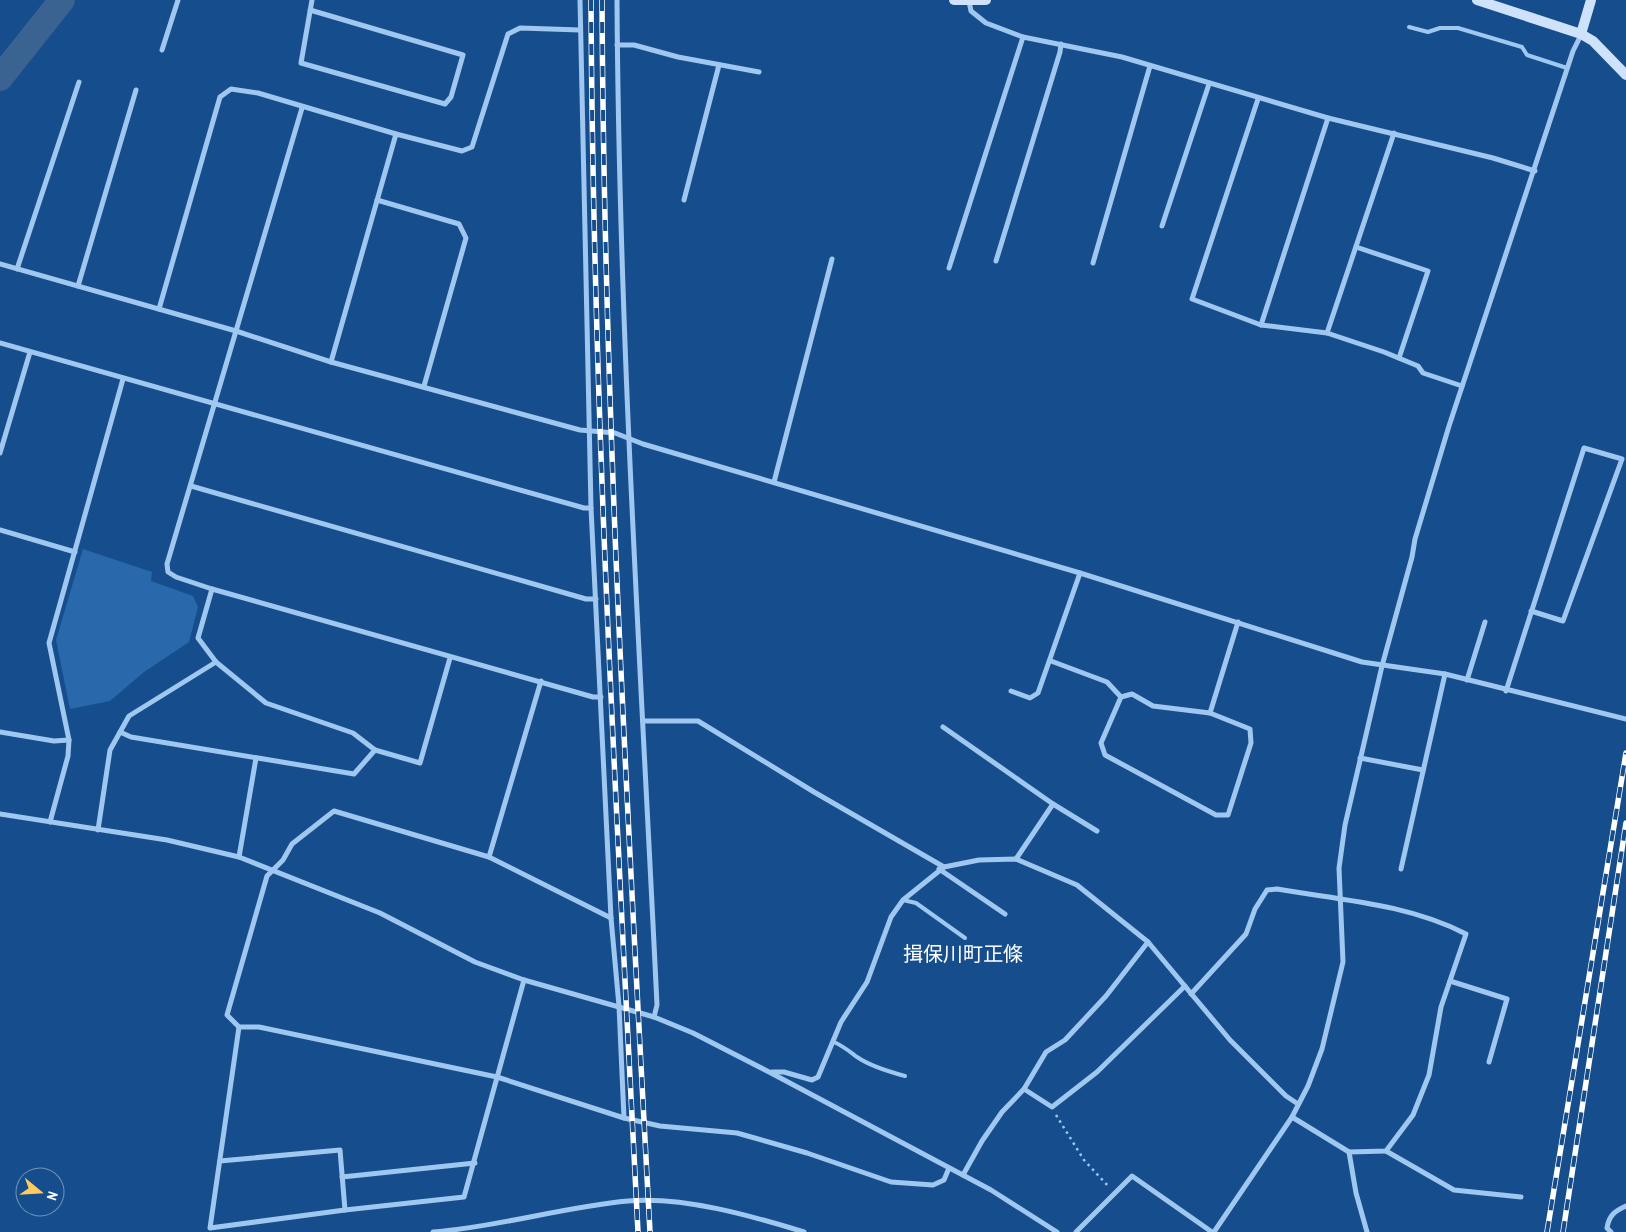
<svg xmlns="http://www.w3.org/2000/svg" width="1626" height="1232" font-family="'Archivo Narrow','Noto Sans JP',sans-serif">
	<rect width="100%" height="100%" fill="#164e8d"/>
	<!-- green -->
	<path fill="#2868ab" d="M 83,549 L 152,572 L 151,581 L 193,596 L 198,607 L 189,642 L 144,672 L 110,701 L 70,709 L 56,640 Z"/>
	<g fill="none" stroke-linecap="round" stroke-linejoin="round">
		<!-- river -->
		<path stroke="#3a6391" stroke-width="26" d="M 0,78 L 62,0"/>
		<!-- path -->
		<path stroke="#a0c7ef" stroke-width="2.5" stroke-dasharray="2.5 4" stroke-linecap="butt" d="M 1056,1115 L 1084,1160 L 1109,1187"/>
		<!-- lane -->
		<g stroke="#a0c7ef" stroke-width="4">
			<path d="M 1409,27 L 1428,32 L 1440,28 L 1458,28 L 1522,47 L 1527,55 L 1567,68"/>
			<path d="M 903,900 L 916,903 L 965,938"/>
			<path d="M 834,1042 C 843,1046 849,1051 857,1057 C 870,1066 890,1072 905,1076"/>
		</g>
		<!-- street -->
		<g stroke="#a0c7ef" stroke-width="5">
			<path d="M 580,0 L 591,508 L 611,918 L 619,1006 L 624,1118"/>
			<path d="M 617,0 C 619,336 641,670 657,1005 L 654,1017"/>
			<path d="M 969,1 L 971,11 L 986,23 L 1023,37 L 1122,57 L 1328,118 L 1493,158 L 1535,171"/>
			<path d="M 310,10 L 463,55 L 451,97 L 445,104 L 301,63 L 312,0"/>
			<path d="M 617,45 L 634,45 L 678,57 L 759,72"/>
			<path d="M 162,50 L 178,0"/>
			<path d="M 1258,99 L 1192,299 L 1261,325 L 1327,333 L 1384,352 L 1418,366 L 1423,373 L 1462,386"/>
			<path d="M 302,108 L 167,564 L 168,572 L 176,577 L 212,589 L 593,697 L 601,697"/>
			<path d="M 377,200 L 459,224 L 466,238 L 424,386"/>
			<path d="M 684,200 L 719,65"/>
			<path d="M 1162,226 L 1209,84"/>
			<path d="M 1356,247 L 1428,271 L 1399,358"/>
			<path d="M 996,261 L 1060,52 L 1061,44"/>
			<path d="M 1093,263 L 1150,66"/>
			<path d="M 0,264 L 236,331 L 331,362 L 580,430 L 615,433 L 643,444 L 1080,573 L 1362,662 L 1445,674 L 1626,719"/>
			<path d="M 949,268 L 1023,37"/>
			<path d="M 17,269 L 79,82"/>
			<path d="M 78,286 L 136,90"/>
			<path d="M 159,309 L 220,97 L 231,89 L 258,93 L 396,134 L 462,151 L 472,147 L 508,34 L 520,28 L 580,30"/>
			<path d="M 1261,325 L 1328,118"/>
			<path d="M 1327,333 L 1394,133"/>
			<path d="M 0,343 L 584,508 L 591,508"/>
			<path d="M 331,362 L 396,134"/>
			<path d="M 0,453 L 30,352"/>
			<path d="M 774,482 L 832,259"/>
			<path d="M 191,486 L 586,599 L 596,599"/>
			<path d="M 0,530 L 75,552"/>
			<path d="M 212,589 L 198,638 L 216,662 L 266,703 L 353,733 L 375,750 L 420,763 L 450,658"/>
			<path d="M 1051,661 L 1107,682 L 1121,697 L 1132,694 L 1153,706 L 1210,713 L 1250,729 L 1251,743 L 1228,815 L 1216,815 L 1105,755 L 1101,743 L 1121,697"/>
			<path d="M 1467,680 L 1485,622"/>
			<path d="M 1011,691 L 1030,698 L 1038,693 L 1080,573"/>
			<path d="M 1506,691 L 1584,448 L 1622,459 L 1563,621 L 1531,611"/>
			<path d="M 1210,713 L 1238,622"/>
			<path d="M 643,721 L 698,721 L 814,792 L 944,867"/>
			<path d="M 943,727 L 1053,804 L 1097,831"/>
			<path d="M 0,732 L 54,741 L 69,740"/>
			<path d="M 120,732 L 131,737 L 354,774 L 375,750"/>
			<path d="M 1360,758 L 1423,770"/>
			<path d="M 0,814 L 167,840 L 239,857 L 380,913 L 475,962 L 524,980 L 654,1017 L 693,1033 L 771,1073 L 991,1190 L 1057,1232"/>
			<path d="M 50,822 L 68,756 L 69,740 L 49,643 L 123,379"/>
			<path d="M 98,830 L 110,750 L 129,716 L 216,662"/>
			<path d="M 239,857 L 256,758"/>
			<path d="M 489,857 L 541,681"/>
			<path d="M 1016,859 L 1053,804"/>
			<path d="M 939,869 L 1005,914"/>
			<path d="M 1401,869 L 1445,674"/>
			<path d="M 611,918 L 489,857 L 334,811 L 292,844 L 283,860 L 267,876 L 227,1015 L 239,1027 L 259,1027 L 497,1077 L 624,1118 L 660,1126 L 737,1133 L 807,1153 L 891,1182 L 933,1185 L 944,1180 L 949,1168"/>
			<path d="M 1450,981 L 1507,999 L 1489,1062"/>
			<path d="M 1191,994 L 1246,934 L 1255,909 L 1267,890 L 1277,889 C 1341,900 1408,904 1466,934 L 1441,1007 L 1429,1075 L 1413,1115 L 1386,1151 L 1349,1152"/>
			<path d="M 239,1027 L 210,1228 L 345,1210 L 464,1197 L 524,980"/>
			<path d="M 772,1072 L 784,1072 L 812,1080 L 818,1077 L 841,1022 L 867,982 L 891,917 L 903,900 L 944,867 L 979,860 L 1016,859 L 1077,885 L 1148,942 L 1230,1040 L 1286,1096 L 1298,1104"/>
			<path d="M 1024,1089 L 1052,1107 L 1097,1072 L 1185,986"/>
			<path d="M 1292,1117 L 1349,1152 L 1356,1193 L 1367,1232"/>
			<path d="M 1386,1151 L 1454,1190 L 1521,1197"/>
			<path d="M 220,1161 L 340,1150 L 345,1210"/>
			<path d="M 963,1175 L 982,1141 L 1002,1112 L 1024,1089 L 1046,1052 L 1065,1040 L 1106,996 L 1148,942"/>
			<path d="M 342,1177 L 475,1163"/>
			<path d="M 433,1232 C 498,1227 563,1207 628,1201 C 683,1196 752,1216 804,1232"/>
			<path d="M 1076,1232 L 1132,1176 L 1212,1232"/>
			<path d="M 1214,1232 L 1292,1117 L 1308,1086 L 1322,1049 L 1343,962 L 1339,868 L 1345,825 L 1382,666 L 1412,557 L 1415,539 L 1449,426 L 1573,51 L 1581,35"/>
			<path d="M 1611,1232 L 1607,1228 C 1609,1215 1615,1211 1626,1206"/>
		</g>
		<!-- secondary -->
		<g stroke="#cee3fb" stroke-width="10">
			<path d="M 954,0 L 986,0"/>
			<path d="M 1477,0 L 1581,34 L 1593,41 L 1626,75"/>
			<path d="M 1581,34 L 1591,0"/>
		</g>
		<!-- rail casing -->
		<g stroke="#fff" stroke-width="5.5">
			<g id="rail">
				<path d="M 591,0 C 593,411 617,821 638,1232"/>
				<path d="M 602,0 C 604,411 628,822 650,1232"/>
				<path d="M 1547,1232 L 1626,753"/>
				<path d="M 1563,1232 L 1626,823"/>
			</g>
		</g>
		<!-- rail -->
		<use href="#rail" stroke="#164e8d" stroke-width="4" stroke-dasharray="11" stroke-linecap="butt"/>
	</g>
	<g text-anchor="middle" stroke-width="4" stroke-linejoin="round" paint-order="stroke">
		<!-- quarter labels -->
		<g font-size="20" fill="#fff" stroke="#164e8d">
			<text x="963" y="961">揖保川町正條</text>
		</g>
	</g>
	<!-- north arrow -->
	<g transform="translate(40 1192) rotate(108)"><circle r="24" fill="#164e8d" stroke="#7395bb"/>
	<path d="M0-4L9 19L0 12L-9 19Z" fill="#ffcb5f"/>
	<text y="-8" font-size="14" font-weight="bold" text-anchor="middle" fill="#ffffff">N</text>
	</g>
</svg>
